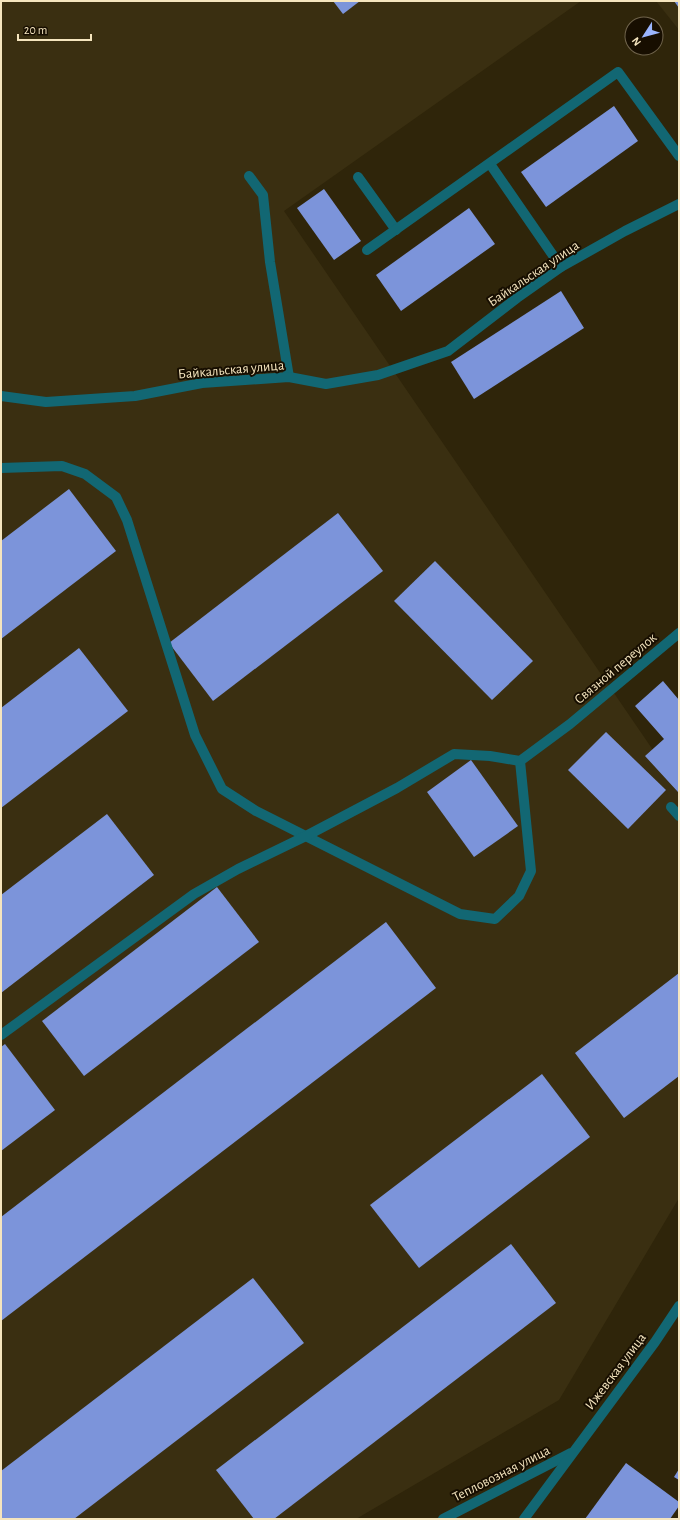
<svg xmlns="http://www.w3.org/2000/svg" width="680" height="1520" font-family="'Alegreya Sans',sans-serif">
	<rect width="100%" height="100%" fill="#2f250a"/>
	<!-- built -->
	<g fill="#3a2f11">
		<path d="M 1,1 L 581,1 L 284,211 L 679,788 L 679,1198 L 559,1400 L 356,1519 L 1,1519 Z"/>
		<path d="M 656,1 L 679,1 L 679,30 Z"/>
	</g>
	<!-- building -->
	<g fill="#7c94da">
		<path d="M 333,1 L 360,1 L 343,14 Z"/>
		<path d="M 674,1 L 679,1 L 679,8 Z"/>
		<path d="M 614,106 L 638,141 L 546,207 L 521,172 Z"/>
		<path d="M 324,189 L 361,241 L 334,260 L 297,208 Z"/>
		<path d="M 469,208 L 495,244 L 401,311 L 376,275 Z"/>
		<path d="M 561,291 L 584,328 L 474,399 L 451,362 Z"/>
		<path d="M 69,489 L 116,551 L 1,639 L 1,541 Z"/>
		<path d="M 338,513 L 383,571 L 213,701 L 169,643 Z"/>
		<path d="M 435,561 L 533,661 L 492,700 L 394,601 Z"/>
		<path d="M 79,648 L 128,711 L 1,808 L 1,708 Z"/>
		<path d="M 663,681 L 679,700 L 678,792 L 645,756 L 664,739 L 635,706 Z"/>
		<path d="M 606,732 L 666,790 L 628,829 L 568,770 Z"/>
		<path d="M 471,760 L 518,826 L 474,857 L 427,792 Z"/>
		<path d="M 107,814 L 154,875 L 1,993 L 1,895 Z"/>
		<path d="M 217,887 L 259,942 L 84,1076 L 42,1021 Z"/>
		<path d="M 386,922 L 436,988 L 1,1321 L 1,1217 Z"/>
		<path d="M 679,973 L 679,1076 L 624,1118 L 575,1053 Z"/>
		<path d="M 5,1044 L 55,1110 L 1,1151 L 1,1047 Z"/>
		<path d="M 542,1074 L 590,1137 L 419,1268 L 370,1205 Z"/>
		<path d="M 511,1244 L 556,1303 L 274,1519 L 254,1519 L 216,1470 Z"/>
		<path d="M 253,1278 L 304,1343 L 74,1519 L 1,1519 L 1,1471 Z"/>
		<path d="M 626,1463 L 679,1502 L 679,1506 L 670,1519 L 585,1519 Z"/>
		<path d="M 679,1469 L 679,1480 L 674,1477 Z"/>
	</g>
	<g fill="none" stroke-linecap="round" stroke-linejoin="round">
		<!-- minor -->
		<g stroke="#126773" stroke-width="10">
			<path d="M 490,164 L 561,267"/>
			<path d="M 249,176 L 263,195 L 270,262 L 289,377"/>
			<path d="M 358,177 L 396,230"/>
			<path d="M 367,250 L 618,72 L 679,156"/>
			<path d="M 1,396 L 46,402 L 135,396 L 202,383 L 289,377 L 326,384 L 378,375 L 448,351 L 517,298 L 561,267 L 625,231 L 679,204"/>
			<path d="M 1,468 L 62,466 L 85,474 L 116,497 L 127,520 L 195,735 L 222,789 L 256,811 L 460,914 L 495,919 L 519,896 L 531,871 L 520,761"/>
			<path d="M 671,807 L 679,816"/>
			<path d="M 1,1035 L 194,894 L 238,869 L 306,836 L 397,788 L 454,754 L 490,756 L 520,761 L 570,724 L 679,633"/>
			<path d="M 443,1519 L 571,1453"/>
			<path d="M 524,1519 L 655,1342 L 679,1306"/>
		</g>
	</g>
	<g text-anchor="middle" stroke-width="4" stroke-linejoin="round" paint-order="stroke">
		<!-- street labels -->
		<g font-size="14" fill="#f5e5be" stroke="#170e00">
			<text transform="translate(533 273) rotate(-34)" y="5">Байкальская улица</text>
			<text transform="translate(231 369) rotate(-5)" y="5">Байкальская улица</text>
			<text transform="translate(615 668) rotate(-40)" y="5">Связной переулок</text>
			<text transform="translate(615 1371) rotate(-53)" y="5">Ижевская улица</text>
			<text transform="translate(501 1473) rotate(-27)" y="5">Тепловозная улица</text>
		</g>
	</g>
	<!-- border -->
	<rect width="680" height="1520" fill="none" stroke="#f5e5be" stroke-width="4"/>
	<!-- north arrow -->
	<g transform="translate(644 36) rotate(234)"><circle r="19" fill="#170e00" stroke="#70644c"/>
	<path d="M0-3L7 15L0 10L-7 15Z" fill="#9bb5fd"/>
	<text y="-6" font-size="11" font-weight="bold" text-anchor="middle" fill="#f5e5be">N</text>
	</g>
	<!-- scale -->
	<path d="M18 34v6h73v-6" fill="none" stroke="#f5e5be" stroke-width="2"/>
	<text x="24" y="34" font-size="12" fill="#f5e5be" stroke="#170e00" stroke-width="3" paint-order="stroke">20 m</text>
</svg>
